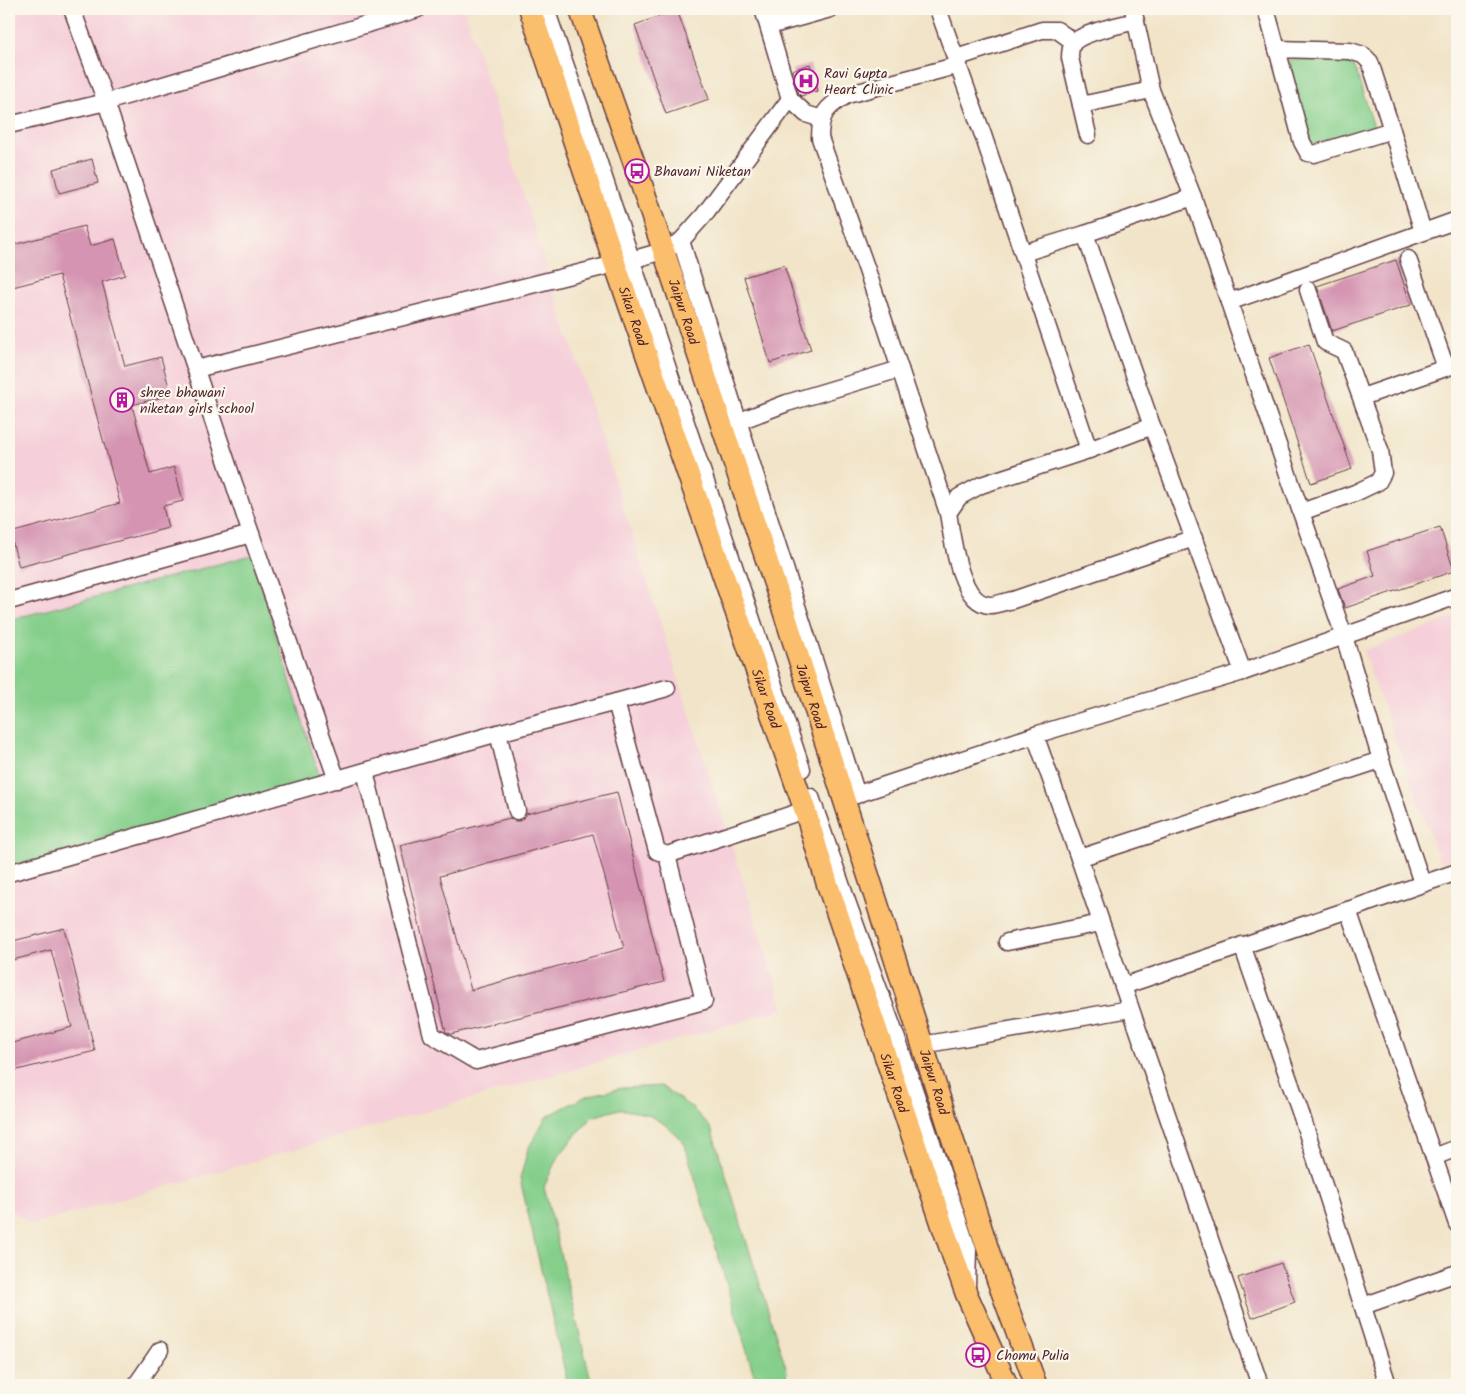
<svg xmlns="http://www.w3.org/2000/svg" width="1466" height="1394" font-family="Kalam,sans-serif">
	<rect width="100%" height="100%" fill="#fbf7ec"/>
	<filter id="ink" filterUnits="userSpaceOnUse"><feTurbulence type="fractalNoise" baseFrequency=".02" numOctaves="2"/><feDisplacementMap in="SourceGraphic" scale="10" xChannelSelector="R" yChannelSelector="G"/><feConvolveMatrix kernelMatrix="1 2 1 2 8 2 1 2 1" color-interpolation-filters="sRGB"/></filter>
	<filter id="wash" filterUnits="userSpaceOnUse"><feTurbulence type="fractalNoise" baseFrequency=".0096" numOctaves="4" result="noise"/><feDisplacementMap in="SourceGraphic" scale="20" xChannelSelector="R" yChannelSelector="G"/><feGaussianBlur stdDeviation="1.12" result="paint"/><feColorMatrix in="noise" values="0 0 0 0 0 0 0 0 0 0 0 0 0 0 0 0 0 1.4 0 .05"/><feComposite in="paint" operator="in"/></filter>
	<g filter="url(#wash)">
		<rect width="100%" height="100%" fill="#f1e4c8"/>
		<!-- built -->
		<g fill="#f5cfd9">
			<path d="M 9,9 L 464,9 L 784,1009 L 31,1225 L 9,1209 Z"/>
			<path d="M 1457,616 L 1457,855 L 1440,862 L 1363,651 Z"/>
		</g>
		<!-- green -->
		<g fill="#85cf8b" stroke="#68775b">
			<path d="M 1352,59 L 1374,127 L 1306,146 L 1289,60 Z"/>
			<path d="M 252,555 L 323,788 L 9,868 L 9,620 Z"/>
			<path d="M 661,1086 L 691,1107 L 711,1128 L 787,1371 L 784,1385 L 757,1385 L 684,1142 L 664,1124 L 647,1114 L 619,1109 L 592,1117 L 574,1137 L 556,1160 L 544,1187 L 592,1385 L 568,1385 L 520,1179 L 528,1149 L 546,1117 L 586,1096 L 622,1088 Z"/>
		</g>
		<g id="blocks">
			<!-- building -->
			<g fill="#d595b2" fill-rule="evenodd">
				<path d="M 677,10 L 709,99 L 666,114 L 635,25 Z"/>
				<path d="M 810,64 L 817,91 L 801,96 L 799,94 L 792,70 Z"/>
				<path d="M 92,159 L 98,183 L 59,193 L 53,169 Z"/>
				<path d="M 84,226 L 90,246 L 115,239 L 125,275 L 102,282 L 125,366 L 161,357 L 171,395 L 132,405 L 150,474 L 174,467 L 183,501 L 163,506 L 168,528 L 19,567 L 10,533 L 120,503 L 59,275 L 9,288 L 9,246 Z"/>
				<path d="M 1396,260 L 1411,305 L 1332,331 L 1317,286 Z"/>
				<path d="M 784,265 L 811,350 L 770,363 L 744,277 Z"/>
				<path d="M 1309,344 L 1352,469 L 1311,483 L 1269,358 Z"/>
				<path d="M 1440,527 L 1454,571 L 1345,608 L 1338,589 L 1375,576 L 1367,551 Z"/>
				<path d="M 617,792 L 664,982 L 451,1034 L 446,1032 L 400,845 L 510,818 L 515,821 L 520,821 L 526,814 ZM 593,834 L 624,948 L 471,990 L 440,876 Z"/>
				<path d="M 64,928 L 95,1051 L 9,1072 L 9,1044 L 72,1027 L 51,950 L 9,961 L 9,942 Z"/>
				<path d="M 1281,1263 L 1295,1302 L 1252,1318 L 1238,1278 Z"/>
			</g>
		</g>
	</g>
	<g filter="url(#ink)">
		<use href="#blocks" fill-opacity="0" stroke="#633d43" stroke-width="1"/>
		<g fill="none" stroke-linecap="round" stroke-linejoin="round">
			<!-- minor casing -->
			<g stroke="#633d43" stroke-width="19">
				<g id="minor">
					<path d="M 72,9 L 106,102 L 251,534 L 337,780"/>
					<path d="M 546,9 L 588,130 L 802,769"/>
					<path d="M 938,9 L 983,135 L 1089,450"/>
					<path d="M 1133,9 L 1151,90 L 1193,197 L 1301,512 L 1344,636 L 1381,760 L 1422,883"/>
					<path d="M 1266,9 L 1277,49"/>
					<path d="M 769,26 L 830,9"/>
					<path d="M 956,58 L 1042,30 L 1057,30 L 1074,42"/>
					<path d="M 790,99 L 806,114 L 822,119"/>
					<path d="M 1081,105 L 1151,90"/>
					<path d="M 9,125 L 106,102 L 418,9"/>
					<path d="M 1392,130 L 1370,62 L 1363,55 L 1350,51 L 1277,49 L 1302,142 L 1308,153 L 1314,154 L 1392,130 L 1423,232"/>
					<path d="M 1088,135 L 1070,58 C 1070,53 1070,48 1073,43 C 1083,32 1121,25 1136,21"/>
					<path d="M 1085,234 L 1152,426 L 1243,672"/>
					<path d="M 681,241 L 857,795"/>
					<path d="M 1023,253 L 1085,234 L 1193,197"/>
					<path d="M 1408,259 L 1446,368"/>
					<path d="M 1229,302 L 1457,220"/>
					<path d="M 196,369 L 631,260 L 663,251 L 681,241 L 704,215 L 790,99 L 763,9"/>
					<path d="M 1362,397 L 1457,364"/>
					<path d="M 729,425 L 787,403 L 900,369"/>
					<path d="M 1152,426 L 1089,450 L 981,485 L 959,497 L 948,513 C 952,535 959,604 990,605 C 997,605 1006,601 1013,600 L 1194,538"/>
					<path d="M 1301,512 L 1355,493 L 1378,482 L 1383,473 L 1380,450 L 1344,351 L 1325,342 L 1308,290"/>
					<path d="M 948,513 L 867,270 L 820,138 C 820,114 826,107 847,95 L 959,65"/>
					<path d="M 9,601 L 251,534"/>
					<path d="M 616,702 L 667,688"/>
					<path d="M 498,733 L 517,811"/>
					<path d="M 1035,735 L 1079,858 L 1260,1385"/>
					<path d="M 365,772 L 432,1035 L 476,1061 L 704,1001 L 667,855"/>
					<path d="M 811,797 L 848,904 L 901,1050 L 968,1250 L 967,1286"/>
					<path d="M 843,799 L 1035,735 L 1243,672 L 1457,596"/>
					<path d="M 1079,858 L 1381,760"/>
					<path d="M 9,873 L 498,733 L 616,702 L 657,851 L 667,855 L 805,810"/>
					<path d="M 1348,910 L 1457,1224"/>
					<path d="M 1007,942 L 1101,923"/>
					<path d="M 1242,945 L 1302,1117 L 1388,1385"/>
					<path d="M 1123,986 L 1348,910 L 1457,872"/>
					<path d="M 922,1045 L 1130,1009"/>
					<path d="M 1434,1157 L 1457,1148"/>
					<path d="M 1363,1306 L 1457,1273"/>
					<path d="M 136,1385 L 160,1350"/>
				</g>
			</g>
			<!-- major casing -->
			<g stroke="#633d43" stroke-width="24">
				<g id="major">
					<path id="s1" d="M 530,9 L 615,264 L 805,810 L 828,886 L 944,1230 L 966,1293 L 1007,1385"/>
					<path id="s2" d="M 580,9 L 637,171 L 785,615 L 998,1281 L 1036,1385"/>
				</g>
			</g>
			<!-- minor -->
			<use href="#minor" stroke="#fff" stroke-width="16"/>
			<!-- major -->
			<use href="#major" stroke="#fabe6d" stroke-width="21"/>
		</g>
	</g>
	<!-- icons -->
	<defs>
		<g id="hospital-ring" transform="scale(1.25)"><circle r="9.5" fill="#fbf7ec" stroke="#b5179e" stroke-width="1.5"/><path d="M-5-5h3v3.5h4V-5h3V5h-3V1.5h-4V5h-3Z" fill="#b5179e"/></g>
		<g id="bus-ring" transform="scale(1.25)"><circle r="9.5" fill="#fbf7ec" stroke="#b5179e" stroke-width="1.5"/><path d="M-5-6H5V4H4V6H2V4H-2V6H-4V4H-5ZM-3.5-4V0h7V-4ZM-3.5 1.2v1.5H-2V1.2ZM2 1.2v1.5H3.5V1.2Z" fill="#b5179e"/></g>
		<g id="building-ring" transform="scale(1.25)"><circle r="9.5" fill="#fbf7ec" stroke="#b5179e" stroke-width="1.5"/><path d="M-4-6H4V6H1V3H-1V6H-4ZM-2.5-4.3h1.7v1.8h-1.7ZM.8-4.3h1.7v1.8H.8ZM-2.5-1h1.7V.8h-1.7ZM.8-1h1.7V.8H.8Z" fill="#b5179e"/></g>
	</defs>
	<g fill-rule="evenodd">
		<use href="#hospital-ring" x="806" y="81"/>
		<use href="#bus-ring" x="637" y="171"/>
		<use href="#building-ring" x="122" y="400"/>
		<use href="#bus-ring" x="978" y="1355"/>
	</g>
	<g text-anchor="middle" stroke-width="4.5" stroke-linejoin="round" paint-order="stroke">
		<!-- poi labels -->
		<g font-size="14" fill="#4a1f2b" stroke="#fbf7ec" text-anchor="start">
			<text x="824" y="78">Ravi Gupta<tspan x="824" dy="16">Heart Clinic</tspan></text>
			<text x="654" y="176">Bhavani Niketan</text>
			<text x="140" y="397">shree bhawani<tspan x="140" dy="16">niketan girls school</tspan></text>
			<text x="996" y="1360">Chomu Pulia</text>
		</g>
		<!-- street labels -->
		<g font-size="14" fill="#4a1f2b" stroke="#fbf7ec">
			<text dy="5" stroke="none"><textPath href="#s2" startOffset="320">Jaipur Road</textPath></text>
			<text dy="5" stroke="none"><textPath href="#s1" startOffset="324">Sikar Road</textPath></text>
			<text dy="5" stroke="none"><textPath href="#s2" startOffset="725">Jaipur Road</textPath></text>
			<text dy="5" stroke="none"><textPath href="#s1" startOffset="729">Sikar Road</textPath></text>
			<text dy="5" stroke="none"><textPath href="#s1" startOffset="1134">Sikar Road</textPath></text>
			<text dy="5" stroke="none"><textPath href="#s2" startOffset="1130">Jaipur Road</textPath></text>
		</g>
	</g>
	<!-- margin -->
	<rect width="1466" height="1394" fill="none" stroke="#fbf7ec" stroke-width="30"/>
</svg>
